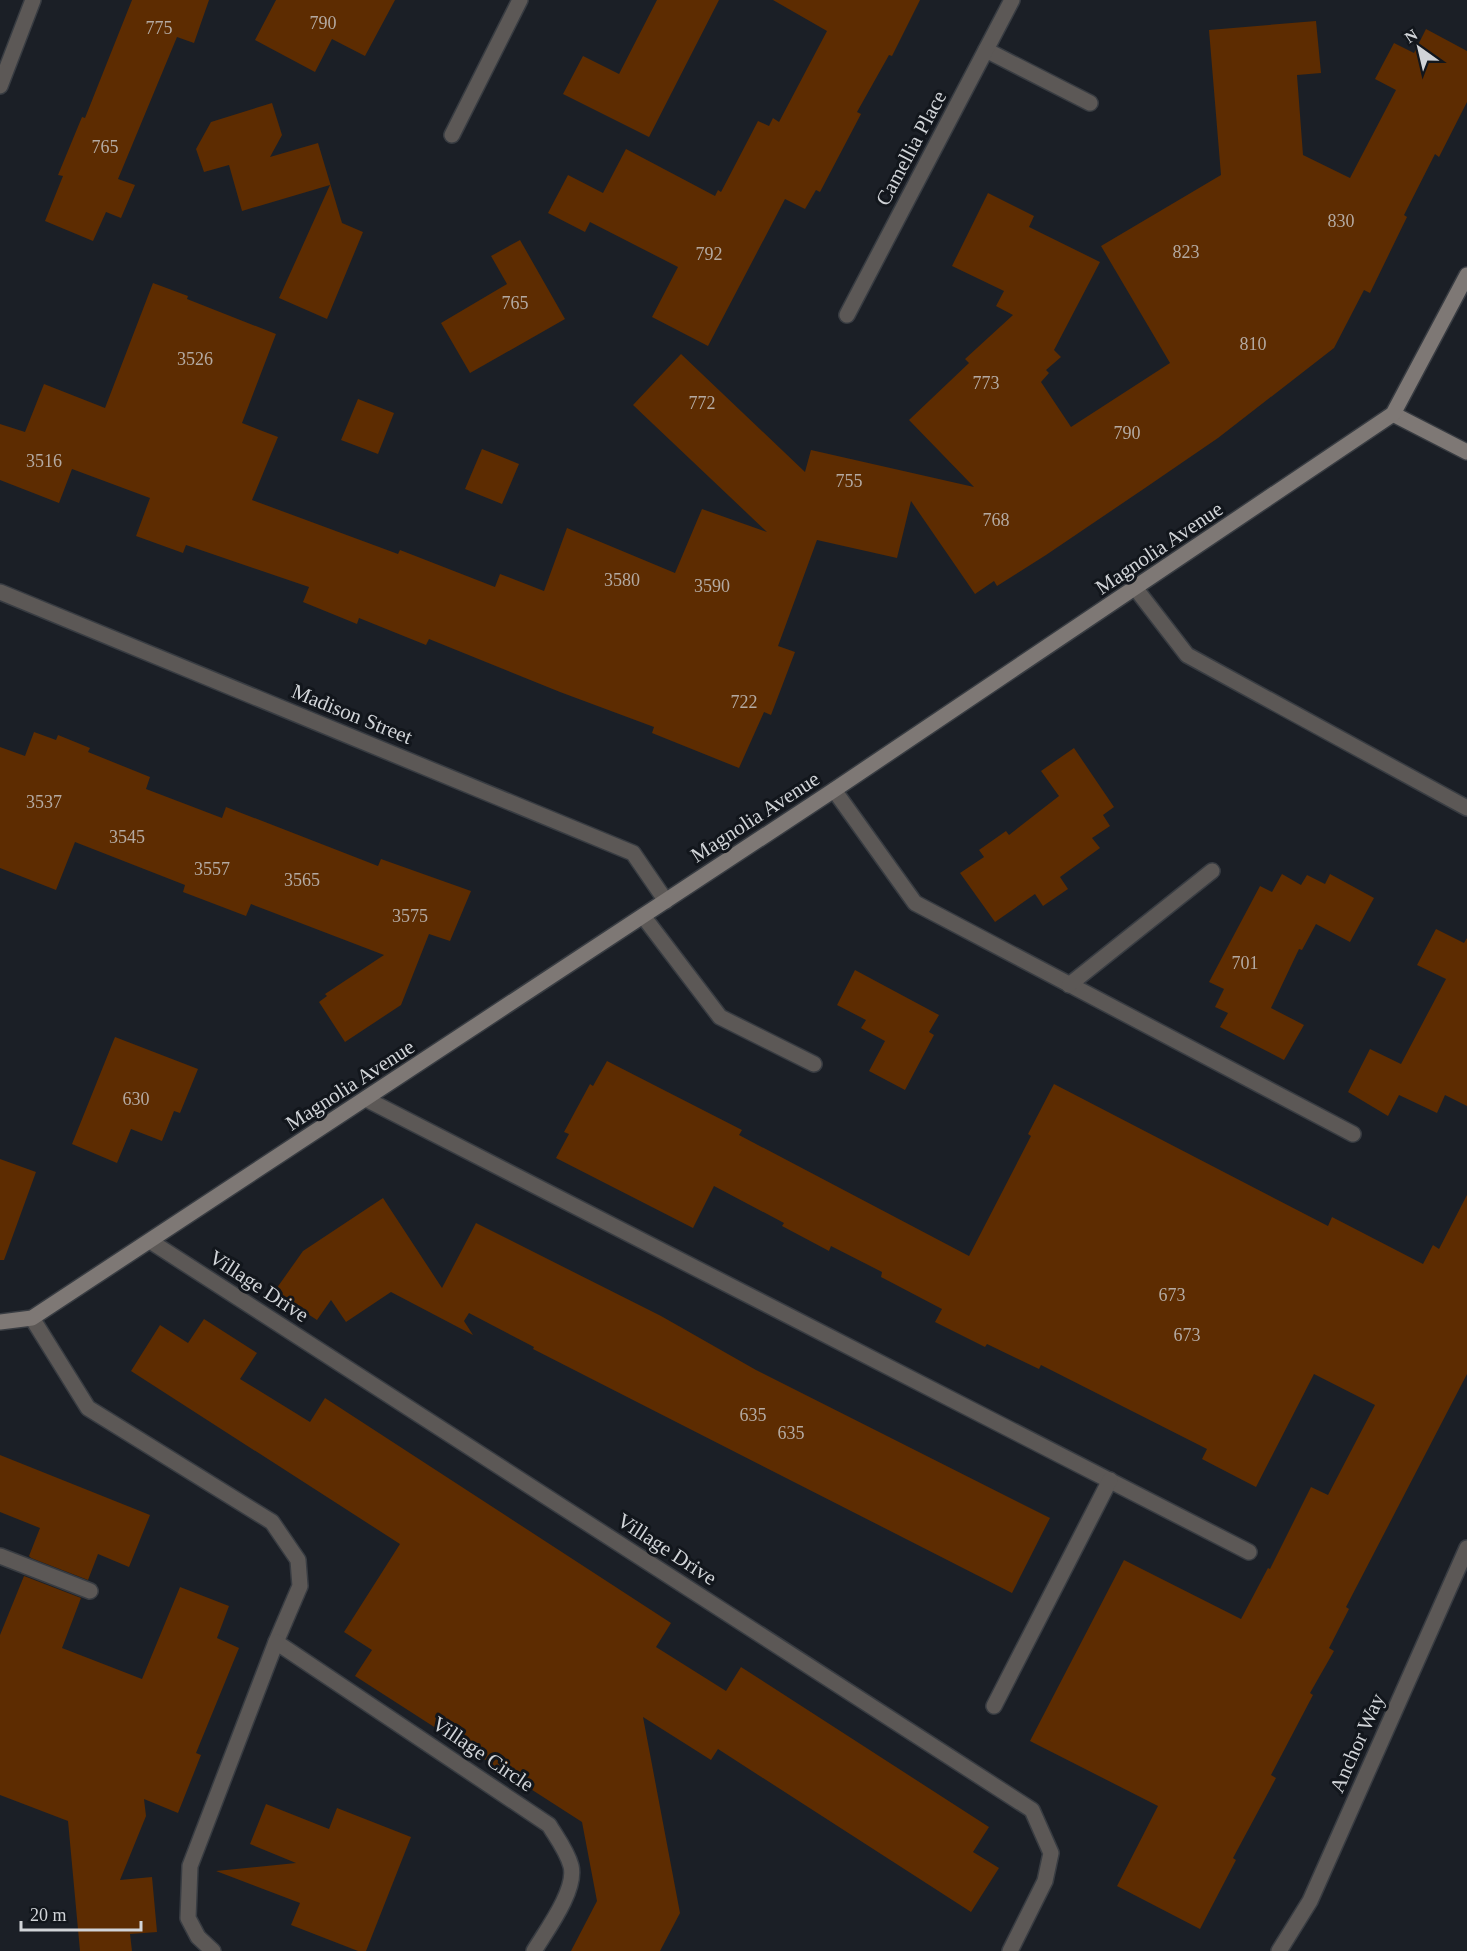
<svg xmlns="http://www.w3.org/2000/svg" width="1467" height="1951" font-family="'Times New Roman',serif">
	<rect width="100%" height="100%" fill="#1b1f26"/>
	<!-- building -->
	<g fill="#5d2c01">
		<path d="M 132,0 L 209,0 L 194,43 L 177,37 L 118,179 L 135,185 L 121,218 L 106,212 L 93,241 L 45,221 L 63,176 L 58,175 L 82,117 L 85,118 Z"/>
		<path d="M 276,0 L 395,0 L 365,56 L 332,39 L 315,72 L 255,40 Z"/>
		<path d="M 657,0 L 719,0 L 649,137 L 563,94 L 583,56 L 619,74 Z"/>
		<path d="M 773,0 L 920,0 L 892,56 L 889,55 L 857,112 L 861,114 L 820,192 L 816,190 L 805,209 L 785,199 L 708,346 L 652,317 L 678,267 L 590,222 L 585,232 L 548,213 L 568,175 L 603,193 L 626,149 L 715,196 L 718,190 L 721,192 L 758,121 L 769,126 L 773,118 L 779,122 L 827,31 Z"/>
		<path d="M 1316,21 L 1321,73 L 1297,75 L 1303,155 L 1350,178 L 1396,90 L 1375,79 L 1394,43 L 1414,53 L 1426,29 L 1467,51 L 1467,102 L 1439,157 L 1435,154 L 1404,215 L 1407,217 L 1370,293 L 1364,290 L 1334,348 L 1218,438 L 1145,488 L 1046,555 L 997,586 L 994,581 L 975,594 L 911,501 L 897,558 L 817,540 L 778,646 L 795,652 L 771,715 L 764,712 L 739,768 L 652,733 L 654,727 L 560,692 L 429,639 L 426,645 L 359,618 L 357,624 L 303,602 L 309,587 L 186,545 L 183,553 L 136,536 L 150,498 L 72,469 L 59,503 L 0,480 L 0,424 L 25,432 L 44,384 L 105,408 L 153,283 L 188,296 L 187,299 L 276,334 L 242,423 L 278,437 L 252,500 L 398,554 L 400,550 L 495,587 L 500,574 L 544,591 L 567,528 L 675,573 L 702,509 L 767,532 L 633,405 L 681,354 L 805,472 L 811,450 L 974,487 L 909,420 L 969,363 L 965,359 L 1013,315 L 996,306 L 1004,291 L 952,266 L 988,193 L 1034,216 L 1029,227 L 1100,262 L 1054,350 L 1061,357 L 1046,370 L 1049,373 L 1041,382 L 1071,427 L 1170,363 L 1101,246 L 1221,175 L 1209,30 Z"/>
		<path d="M 272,103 L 282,135 L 270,157 L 318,143 L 342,223 L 363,232 L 327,319 L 279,298 L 330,185 L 242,211 L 229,165 L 204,172 L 196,149 L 211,122 Z"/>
		<path d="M 520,240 L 565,319 L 470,373 L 441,323 L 507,284 L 491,256 Z"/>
		<path d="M 358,399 L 394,413 L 378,454 L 341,440 Z"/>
		<path d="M 482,449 L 519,464 L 502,504 L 465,489 Z"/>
		<path d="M 34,732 L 56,740 L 58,735 L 90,748 L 88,752 L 150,777 L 146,789 L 222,818 L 226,807 L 378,866 L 381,859 L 471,891 L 450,941 L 429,934 L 401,1005 L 345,1042 L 319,1002 L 327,996 L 325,994 L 384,955 L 251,904 L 246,916 L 183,892 L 185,885 L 75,842 L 56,890 L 0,868 L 0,747 L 25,756 Z"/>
		<path d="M 1074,748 L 1114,807 L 1103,815 L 1110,826 L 1092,838 L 1100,848 L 1060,877 L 1068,889 L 1043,906 L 1035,894 L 995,922 L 960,873 L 984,857 L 979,850 L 1006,831 L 1009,835 L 1059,796 L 1041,771 Z"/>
		<path d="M 1282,874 L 1301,885 L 1307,875 L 1325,884 L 1330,874 L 1374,898 L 1350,942 L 1316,924 L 1302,950 L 1299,949 L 1271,1008 L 1304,1025 L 1284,1060 L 1220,1027 L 1228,1013 L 1215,1007 L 1224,989 L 1209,982 L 1260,886 L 1272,892 Z"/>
		<path d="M 1436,929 L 1464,943 L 1467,938 L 1467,1106 L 1445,1095 L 1437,1113 L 1399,1095 L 1388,1116 L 1348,1092 L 1370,1049 L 1401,1064 L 1446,979 L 1417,965 Z"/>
		<path d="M 855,970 L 939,1015 L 929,1032 L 934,1035 L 905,1090 L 869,1071 L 885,1041 L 861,1028 L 866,1020 L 837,1005 Z"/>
		<path d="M 115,1037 L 198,1069 L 180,1113 L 174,1111 L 162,1141 L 131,1129 L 117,1163 L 72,1144 Z"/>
		<path d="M 607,1061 L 742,1130 L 739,1135 L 969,1256 L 1031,1136 L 1028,1134 L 1054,1084 L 1328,1226 L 1332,1217 L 1423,1264 L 1433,1245 L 1439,1249 L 1467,1195 L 1467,1374 L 1346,1607 L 1349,1609 L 1329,1648 L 1334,1651 L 1310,1693 L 1313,1695 L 1271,1775 L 1276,1778 L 1233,1858 L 1236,1860 L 1200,1929 L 1117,1886 L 1158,1806 L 1030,1741 L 1124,1560 L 1241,1619 L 1268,1568 L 1270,1569 L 1311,1487 L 1328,1495 L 1375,1405 L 1314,1374 L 1256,1487 L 1202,1459 L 1207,1449 L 1041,1365 L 1039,1369 L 987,1344 L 985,1347 L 935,1322 L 942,1309 L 881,1277 L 882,1272 L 831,1246 L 829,1251 L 782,1226 L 784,1223 L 714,1186 L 693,1228 L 556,1158 L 569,1134 L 564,1132 L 590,1084 L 593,1086 Z"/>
		<path d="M 0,1159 L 36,1172 L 4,1260 L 0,1260 Z"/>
		<path d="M 383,1198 L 442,1288 L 476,1223 L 661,1316 L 756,1370 L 1050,1518 L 1012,1593 L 533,1349 L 534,1347 L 469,1313 L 464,1321 L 473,1335 L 391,1292 L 346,1322 L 331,1300 L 317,1320 L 274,1292 L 303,1251 Z"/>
		<path d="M 204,1319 L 257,1353 L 240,1379 L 310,1422 L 325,1398 L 671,1623 L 656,1647 L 726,1691 L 741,1667 L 989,1827 L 973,1852 L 999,1868 L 971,1912 L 718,1749 L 711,1760 L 643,1717 L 680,1913 L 660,1951 L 571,1951 L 597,1901 L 582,1822 L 355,1676 L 372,1650 L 344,1632 L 400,1544 L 131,1371 L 160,1325 L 188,1343 Z"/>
		<path d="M 0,1455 L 150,1515 L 129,1567 L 98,1554 L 88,1580 L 31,1558 L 29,1556 L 40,1528 L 0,1512 Z"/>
		<path d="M 24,1576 L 81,1598 L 62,1648 L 142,1679 L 180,1587 L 229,1606 L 217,1638 L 239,1648 L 196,1753 L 201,1755 L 178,1813 L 144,1799 L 146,1816 L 120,1880 L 152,1877 L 157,1932 L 130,1934 L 132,1951 L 80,1951 L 68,1821 L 0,1795 L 0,1635 Z"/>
		<path d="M 266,1804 L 329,1829 L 337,1808 L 411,1837 L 366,1951 L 358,1951 L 291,1925 L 300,1903 L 216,1871 L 296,1863 L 250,1844 Z"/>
	</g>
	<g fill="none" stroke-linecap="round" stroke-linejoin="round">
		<!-- service casing -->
		<g stroke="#383c42" stroke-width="18">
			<g id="service">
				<path d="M 1136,589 L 1187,655 L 1467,808"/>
				<path d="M 0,1556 L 90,1591"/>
			</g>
		</g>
		<!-- minor casing -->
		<g stroke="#383c42" stroke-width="18">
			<g id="minor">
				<path d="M 986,50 L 1090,103"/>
				<path d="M 0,86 L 33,0"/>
				<path d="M 452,135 L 520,0"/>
				<path d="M 847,315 L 1012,0"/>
				<path d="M 834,790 L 915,903 L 1353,1134"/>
				<path d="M 643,916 L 720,1017 L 814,1064"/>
				<path d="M 1069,985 L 1212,871"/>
				<path d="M 366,1099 L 1249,1552"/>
				<path d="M 150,1241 L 1032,1810 L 1051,1853 L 1045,1881 L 1010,1951"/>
				<path d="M 32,1318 L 88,1408 L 272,1522 L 298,1560 L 300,1586 L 276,1642"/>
				<path d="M 994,1706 L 1110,1480"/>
				<path d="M 213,1951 L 198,1937 L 188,1918 L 190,1866 L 276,1642 L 549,1825 C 557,1838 567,1851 571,1866 C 577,1890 546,1931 534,1951"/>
				<path d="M 1279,1951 L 1310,1901 L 1467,1548"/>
			</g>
		</g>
		<!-- tertiary casing -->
		<g stroke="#383c42" stroke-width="18">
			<path id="tertiary" d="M 0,592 L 633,853 L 666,901"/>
		</g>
		<!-- secondary casing -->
		<g stroke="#383c42" stroke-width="18">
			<g id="secondary">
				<path d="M 1393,414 L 1467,452"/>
				<path d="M 0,1322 L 32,1318 L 834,790 L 1393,414 L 1467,275"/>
			</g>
		</g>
		<!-- service -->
		<use href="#service" stroke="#5c5856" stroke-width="15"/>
		<!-- minor -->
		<use href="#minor" stroke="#5c5856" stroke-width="15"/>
		<!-- tertiary -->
		<use href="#tertiary" stroke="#5c5856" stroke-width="15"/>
		<!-- secondary -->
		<use href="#secondary" stroke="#7e7875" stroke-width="15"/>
	</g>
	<g text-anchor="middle" stroke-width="6" stroke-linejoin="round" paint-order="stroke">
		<!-- number labels -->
		<g font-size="18" fill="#b4aaa2">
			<text x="323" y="29">790</text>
			<text x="159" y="34">775</text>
			<text x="105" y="153">765</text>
			<text x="1341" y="227">830</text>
			<text x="1186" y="258">823</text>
			<text x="709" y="260">792</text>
			<text x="515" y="309">765</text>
			<text x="1253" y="350">810</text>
			<text x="195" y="365">3526</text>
			<text x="986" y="389">773</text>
			<text x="702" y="409">772</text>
			<text x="1127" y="439">790</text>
			<text x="44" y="467">3516</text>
			<text x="849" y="487">755</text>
			<text x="996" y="526">768</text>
			<text x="622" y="586">3580</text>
			<text x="712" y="592">3590</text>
			<text x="744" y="708">722</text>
			<text x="44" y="808">3537</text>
			<text x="127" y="843">3545</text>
			<text x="212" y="875">3557</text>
			<text x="302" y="886">3565</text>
			<text x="410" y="922">3575</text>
			<text x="1245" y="969">701</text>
			<text x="136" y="1105">630</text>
			<text x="1172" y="1301">673</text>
			<text x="1187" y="1341">673</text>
			<text x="753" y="1421">635</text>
			<text x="791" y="1439">635</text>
		</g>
		<!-- street labels -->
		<g font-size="21" fill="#d1d4d8" stroke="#12161c">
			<text transform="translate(911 148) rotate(-62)" y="7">Camellia Place</text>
			<text transform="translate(1159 548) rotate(-34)" y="7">Magnolia Avenue</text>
			<text transform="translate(352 714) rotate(22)" y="7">Madison Street</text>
			<text transform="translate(755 817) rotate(-33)" y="7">Magnolia Avenue</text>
			<text transform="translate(350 1085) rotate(-33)" y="7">Magnolia Avenue</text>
			<text transform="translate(259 1286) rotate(33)" y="7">Village Drive</text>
			<text transform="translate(667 1549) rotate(33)" y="7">Village Drive</text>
			<text transform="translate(1357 1743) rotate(-66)" y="7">Anchor Way</text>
			<text transform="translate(483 1754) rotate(34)" y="7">Village Circle</text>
		</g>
	</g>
	<!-- north arrow -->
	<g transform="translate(1419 48) rotate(326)" stroke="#12161c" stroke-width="4.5" paint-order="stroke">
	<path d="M0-4.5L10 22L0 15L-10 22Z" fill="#d1d4d8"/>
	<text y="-9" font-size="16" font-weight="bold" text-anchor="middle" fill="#d1d4d8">N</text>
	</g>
	<!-- scale -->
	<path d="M21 1921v9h120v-9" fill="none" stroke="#d1d4d8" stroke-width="3"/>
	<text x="30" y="1921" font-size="18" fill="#d1d4d8" stroke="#12161c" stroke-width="4.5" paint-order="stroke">20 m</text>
</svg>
